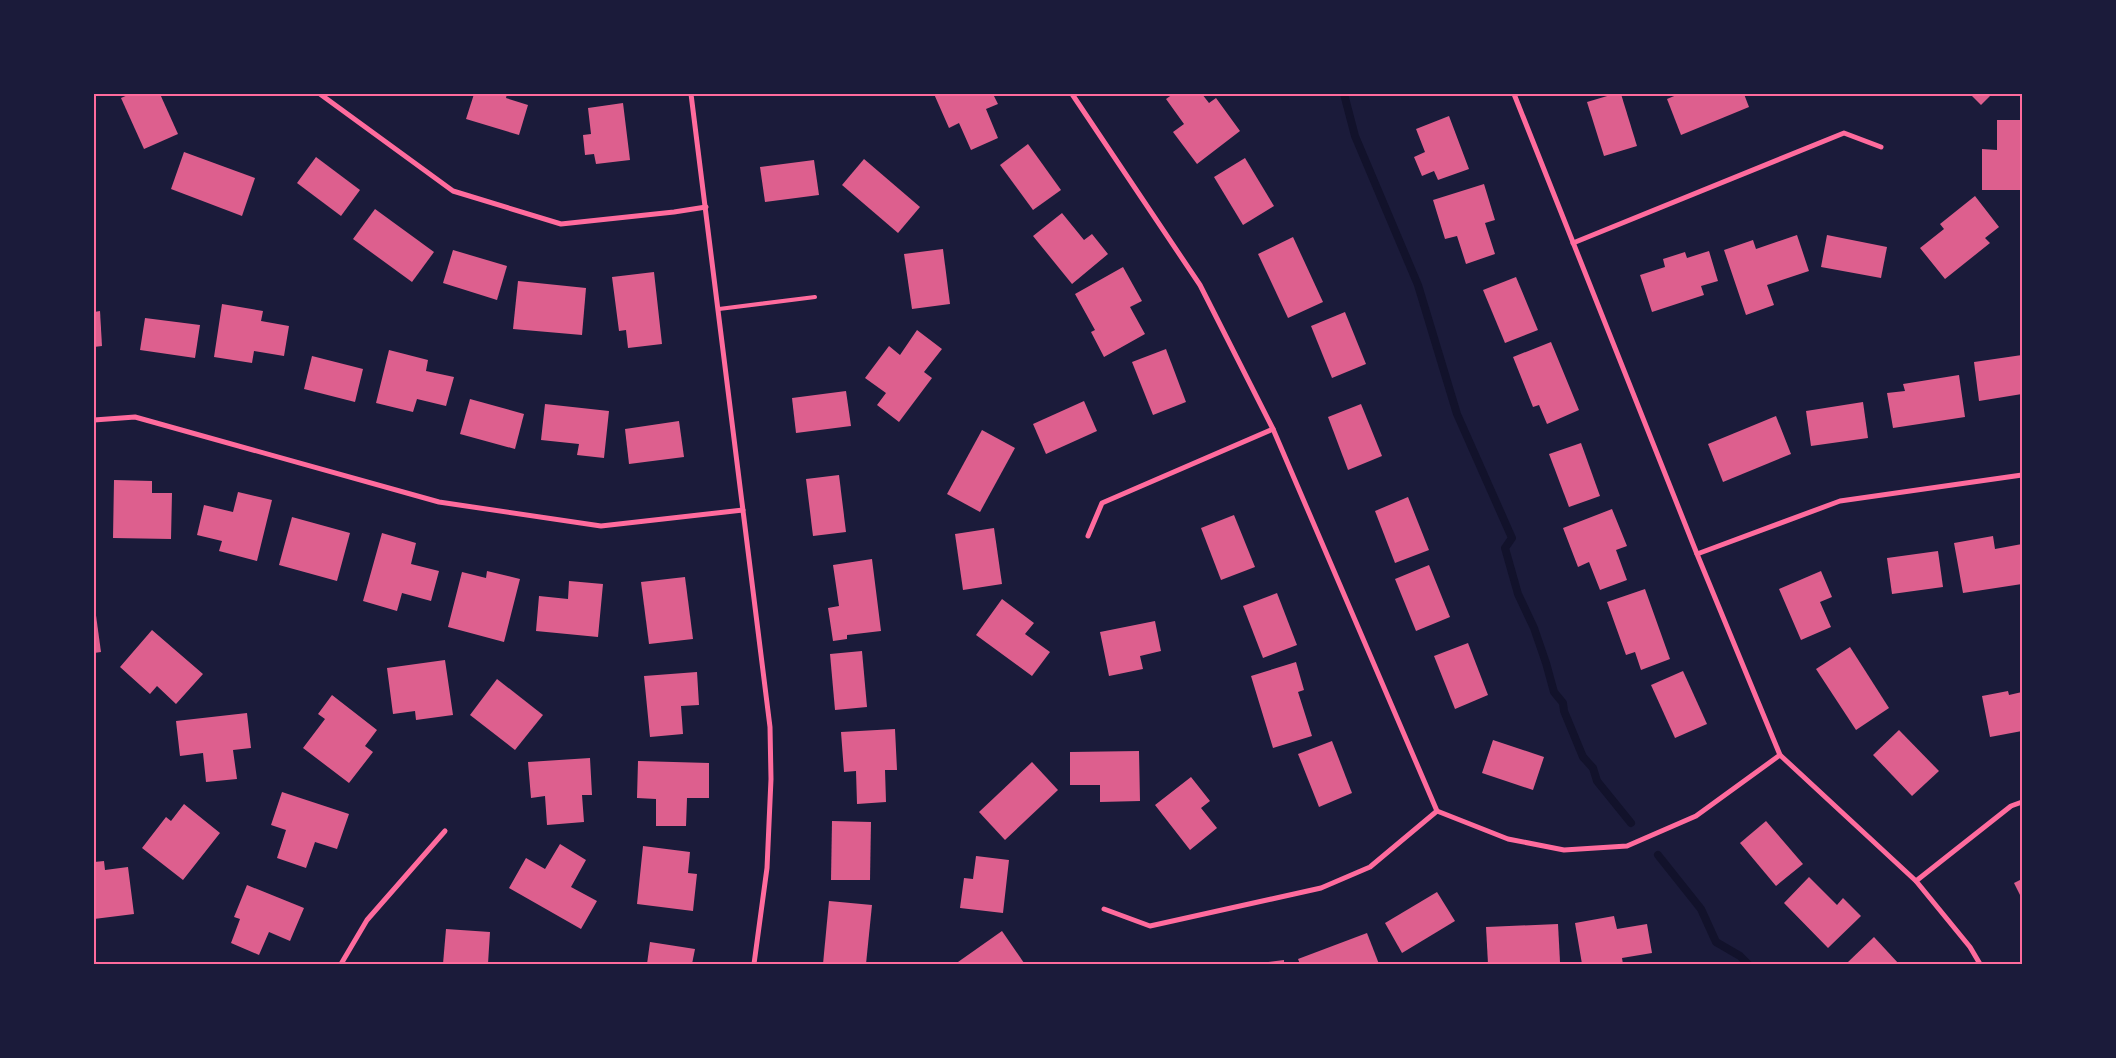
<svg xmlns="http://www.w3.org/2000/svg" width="2116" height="1058" font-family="'Varela Round',sans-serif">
	<rect width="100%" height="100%" fill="#1b1b3a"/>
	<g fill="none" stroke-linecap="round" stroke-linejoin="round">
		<!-- stream -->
		<g stroke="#12122b" stroke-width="8">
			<path d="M 1344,94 L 1355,136 L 1418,285 L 1457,414 L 1512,538 L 1505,548 L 1518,594 L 1534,628 L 1546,663 L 1554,692 L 1563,703 L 1564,711 L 1583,757 L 1593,768 L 1597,781 L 1631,823"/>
			<path d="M 1658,855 L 1701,909 L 1716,942 L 1740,956 L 1748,964"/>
		</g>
	</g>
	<!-- building -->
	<g fill="#dd5f8e">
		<path d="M 130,94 L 160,94 L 178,134 L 144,149 L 121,98 Z"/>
		<path d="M 474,94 L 507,94 L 506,98 L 528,105 L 519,135 L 466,119 Z"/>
		<path d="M 934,94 L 993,94 L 998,104 L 986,109 L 998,138 L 971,150 L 959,123 L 949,128 Z"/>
		<path d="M 1173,94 L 1202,94 L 1209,103 L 1216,98 L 1240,131 L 1197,164 L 1173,132 L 1184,124 L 1166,99 Z"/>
		<path d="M 1614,94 L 1621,94 L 1637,146 L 1604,156 L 1587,102 Z"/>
		<path d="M 1679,94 L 1744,94 L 1749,107 L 1681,135 L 1667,99 Z"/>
		<path d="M 1970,94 L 1992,94 L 1981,105 Z"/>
		<path d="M 623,103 L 630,160 L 596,164 L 594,154 L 585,155 L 583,135 L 591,134 L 588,108 Z"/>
		<path d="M 1449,116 L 1469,169 L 1438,180 L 1434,171 L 1422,176 L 1414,157 L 1425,152 L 1416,129 Z"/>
		<path d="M 1997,120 L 2022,120 L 2022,190 L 1982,190 L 1982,149 L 1997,150 Z"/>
		<path d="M 1028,144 L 1061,190 L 1033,210 L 1000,165 Z"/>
		<path d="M 184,152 L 255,178 L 242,216 L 171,189 Z"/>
		<path d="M 316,157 L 360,190 L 341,216 L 297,183 Z"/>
		<path d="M 1245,158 L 1274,206 L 1243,225 L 1214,177 Z"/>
		<path d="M 864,159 L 920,207 L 898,233 L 842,185 Z"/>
		<path d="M 814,160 L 819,195 L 765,202 L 760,167 Z"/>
		<path d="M 1484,184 L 1495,220 L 1485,223 L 1495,254 L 1466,264 L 1457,236 L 1445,239 L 1433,200 Z"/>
		<path d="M 1975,196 L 1999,227 L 1985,238 L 1990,243 L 1945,279 L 1920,248 L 1944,229 L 1940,224 Z"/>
		<path d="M 375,209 L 434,252 L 412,282 L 353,239 Z"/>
		<path d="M 1062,213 L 1084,240 L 1092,234 L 1108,254 L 1072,284 L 1033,236 Z"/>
		<path d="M 1797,235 L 1809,271 L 1767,285 L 1774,305 L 1746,315 L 1724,250 L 1753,240 L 1756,249 Z"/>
		<path d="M 1827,235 L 1887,247 L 1881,278 L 1821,267 Z"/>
		<path d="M 1293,237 L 1323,302 L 1288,318 L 1258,254 Z"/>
		<path d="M 943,249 L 950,304 L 912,309 L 904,254 Z"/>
		<path d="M 453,250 L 507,266 L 497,300 L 443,283 Z"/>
		<path d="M 1709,251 L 1718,281 L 1701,286 L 1704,295 L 1652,312 L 1640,275 L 1665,267 L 1663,259 L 1685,252 L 1687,258 Z"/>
		<path d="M 1123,267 L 1142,301 L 1130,307 L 1145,334 L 1104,357 L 1091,332 L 1095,330 L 1075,294 Z"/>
		<path d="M 654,272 L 662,344 L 628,348 L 626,330 L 619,331 L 612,277 Z"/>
		<path d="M 1516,277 L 1538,330 L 1505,343 L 1483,290 Z"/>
		<path d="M 518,281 L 586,288 L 582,335 L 513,329 Z"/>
		<path d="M 222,304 L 263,311 L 261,321 L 289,326 L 284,356 L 254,351 L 252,363 L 214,357 Z"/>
		<path d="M 100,311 L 102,346 L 94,347 L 94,312 Z"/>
		<path d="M 1345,312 L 1366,364 L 1332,378 L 1311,326 Z"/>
		<path d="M 145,318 L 200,325 L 195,358 L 140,350 Z"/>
		<path d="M 917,330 L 942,349 L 924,372 L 932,378 L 899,422 L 877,405 L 886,393 L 865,378 L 889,346 L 900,355 Z"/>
		<path d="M 1551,342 L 1579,410 L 1547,424 L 1539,405 L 1533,407 L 1513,357 Z"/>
		<path d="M 1166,349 L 1186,402 L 1153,415 L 1132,362 Z"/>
		<path d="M 389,350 L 428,360 L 426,371 L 454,377 L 446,406 L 417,399 L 413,412 L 376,403 Z"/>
		<path d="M 2022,355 L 2022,394 L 1979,401 L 1974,362 Z"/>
		<path d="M 312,356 L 363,369 L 355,402 L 304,389 Z"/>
		<path d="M 1959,375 L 1965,417 L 1893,428 L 1887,393 L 1905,391 L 1903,384 Z"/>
		<path d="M 846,391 L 851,426 L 796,433 L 792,398 Z"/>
		<path d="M 470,399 L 524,414 L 515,449 L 460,434 Z"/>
		<path d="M 1084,401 L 1097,431 L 1046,454 L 1033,424 Z"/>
		<path d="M 1863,402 L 1868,438 L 1811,446 L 1806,411 Z"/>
		<path d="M 545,404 L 609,411 L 604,458 L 577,455 L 579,444 L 541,440 Z"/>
		<path d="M 1361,404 L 1382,456 L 1348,470 L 1328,417 Z"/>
		<path d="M 1776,416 L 1791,454 L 1723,482 L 1708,444 Z"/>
		<path d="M 679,421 L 684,457 L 629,464 L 625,429 Z"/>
		<path d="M 982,430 L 1015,448 L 980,512 L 947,494 Z"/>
		<path d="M 1581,443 L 1600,496 L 1569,507 L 1549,454 Z"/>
		<path d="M 839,475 L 846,532 L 813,536 L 806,479 Z"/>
		<path d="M 114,480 L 152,481 L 152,493 L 172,493 L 171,539 L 113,538 Z"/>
		<path d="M 238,492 L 272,500 L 257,561 L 219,551 L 222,541 L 197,535 L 204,505 L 233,512 Z"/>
		<path d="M 1408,497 L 1429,550 L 1395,563 L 1375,511 Z"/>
		<path d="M 1612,509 L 1627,546 L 1616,550 L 1627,580 L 1600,590 L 1589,562 L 1578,567 L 1563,528 Z"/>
		<path d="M 1234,515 L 1255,567 L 1221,580 L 1201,528 Z"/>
		<path d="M 292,517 L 350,533 L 337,581 L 279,565 Z"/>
		<path d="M 994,528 L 1002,584 L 963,590 L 955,534 Z"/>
		<path d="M 382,533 L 416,543 L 411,564 L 439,571 L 431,601 L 402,593 L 397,611 L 363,601 Z"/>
		<path d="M 1993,536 L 1995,549 L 2022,544 L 2022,584 L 1963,593 L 1954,543 Z"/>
		<path d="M 1938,551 L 1943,587 L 1892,594 L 1887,558 Z"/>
		<path d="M 872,559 L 881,631 L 847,635 L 847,639 L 833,641 L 828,608 L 839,606 L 833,565 Z"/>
		<path d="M 1429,565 L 1450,617 L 1416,631 L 1395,579 Z"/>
		<path d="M 487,571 L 520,579 L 504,642 L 448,627 L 462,572 L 486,578 Z"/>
		<path d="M 1821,571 L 1832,597 L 1820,602 L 1831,627 L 1801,640 L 1779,589 Z"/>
		<path d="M 685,577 L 693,639 L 649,644 L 641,582 Z"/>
		<path d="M 569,581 L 603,584 L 598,637 L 536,631 L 539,596 L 568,599 Z"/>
		<path d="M 1645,589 L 1670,659 L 1641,670 L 1635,652 L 1626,655 L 1607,602 Z"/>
		<path d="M 1277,593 L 1297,645 L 1263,658 L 1243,606 Z"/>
		<path d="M 1002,599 L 1034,623 L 1025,634 L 1050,652 L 1032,676 L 976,635 Z"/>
		<path d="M 95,608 L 101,652 L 94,653 L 94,609 Z"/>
		<path d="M 1155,621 L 1161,651 L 1140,656 L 1143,669 L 1109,676 L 1100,632 Z"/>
		<path d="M 152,630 L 203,674 L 176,704 L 157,686 L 150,694 L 120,667 Z"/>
		<path d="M 1468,643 L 1488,695 L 1455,709 L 1434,656 Z"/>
		<path d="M 1850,647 L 1889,708 L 1856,730 L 1816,669 Z"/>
		<path d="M 862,651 L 867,707 L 835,710 L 830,654 Z"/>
		<path d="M 445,660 L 453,715 L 416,720 L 415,711 L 393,714 L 387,668 Z"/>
		<path d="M 1296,662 L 1304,690 L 1298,692 L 1312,736 L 1273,748 L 1251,676 Z"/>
		<path d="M 1683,671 L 1707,724 L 1675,738 L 1651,685 Z"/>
		<path d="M 697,672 L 699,705 L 681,706 L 683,734 L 650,737 L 644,676 Z"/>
		<path d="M 497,679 L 543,715 L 515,750 L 470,715 Z"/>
		<path d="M 2008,691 L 2009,695 L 2022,692 L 2022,731 L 1990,737 L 1982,696 Z"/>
		<path d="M 332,695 L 377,730 L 365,746 L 373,752 L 349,783 L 303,748 L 325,719 L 318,714 Z"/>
		<path d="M 247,713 L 251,748 L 233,750 L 237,779 L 206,782 L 203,753 L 180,756 L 176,721 Z"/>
		<path d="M 895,729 L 897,770 L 885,770 L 886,802 L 857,804 L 856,771 L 844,772 L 841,732 Z"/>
		<path d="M 1899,730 L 1939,771 L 1912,796 L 1873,755 Z"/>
		<path d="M 1493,740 L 1544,757 L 1533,790 L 1482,773 Z"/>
		<path d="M 1332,741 L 1352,793 L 1319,807 L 1298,754 Z"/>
		<path d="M 1139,751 L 1140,801 L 1100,802 L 1100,785 L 1070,785 L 1070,752 Z"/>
		<path d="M 590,758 L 592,795 L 582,795 L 584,822 L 547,825 L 545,796 L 531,798 L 528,762 Z"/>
		<path d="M 638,761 L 709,763 L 709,798 L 687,798 L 686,826 L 656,826 L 656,799 L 637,798 Z"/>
		<path d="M 1032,762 L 1058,790 L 1005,840 L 979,812 Z"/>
		<path d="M 1191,777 L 1210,801 L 1201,808 L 1217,828 L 1190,850 L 1155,805 Z"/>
		<path d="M 282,792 L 349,814 L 337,849 L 315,842 L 306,868 L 277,858 L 286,830 L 271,825 Z"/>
		<path d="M 184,804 L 220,833 L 183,880 L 142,848 L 166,817 L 171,821 Z"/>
		<path d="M 832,821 L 871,822 L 870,880 L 831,880 Z"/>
		<path d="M 1766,821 L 1803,864 L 1776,886 L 1740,843 Z"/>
		<path d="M 560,844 L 586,860 L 571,887 L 597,901 L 581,929 L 509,888 L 526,858 L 545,869 Z"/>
		<path d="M 643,846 L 690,852 L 688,873 L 697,874 L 693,911 L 637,904 Z"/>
		<path d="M 976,856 L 1009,860 L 1003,913 L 960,908 L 964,878 L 973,879 Z"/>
		<path d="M 104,861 L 105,870 L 128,867 L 134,914 L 94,919 L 94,862 Z"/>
		<path d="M 1809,877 L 1837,905 L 1843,898 L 1861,916 L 1828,948 L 1784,903 Z"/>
		<path d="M 2022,879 L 2022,899 L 2014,883 Z"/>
		<path d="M 247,885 L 304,908 L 290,941 L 269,932 L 259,955 L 231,943 L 240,919 L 234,917 Z"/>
		<path d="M 1437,892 L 1455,921 L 1402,953 L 1385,923 Z"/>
		<path d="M 829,901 L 872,905 L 866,964 L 823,964 Z"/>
		<path d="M 1614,916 L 1617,929 L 1647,924 L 1652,953 L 1622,958 L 1623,964 L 1582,964 L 1575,923 Z"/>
		<path d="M 1558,924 L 1560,962 L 1488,964 L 1486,927 Z"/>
		<path d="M 446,929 L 490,932 L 488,964 L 443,964 Z"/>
		<path d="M 1002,931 L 1024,963 L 960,964 L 958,962 Z"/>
		<path d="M 1367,933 L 1379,964 L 1300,964 L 1298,959 Z"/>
		<path d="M 1874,937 L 1899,964 L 1850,964 L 1848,962 Z"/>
		<path d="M 650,942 L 695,949 L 692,964 L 647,964 Z"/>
		<path d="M 1284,960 L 1284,964 L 1261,964 L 1261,963 Z"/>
	</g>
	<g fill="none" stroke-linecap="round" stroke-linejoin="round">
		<!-- service -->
		<path stroke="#ff6b9d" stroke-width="4" d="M 719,309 L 815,297"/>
		<!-- minor -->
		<g stroke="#ff6b9d" stroke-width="5">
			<path d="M 320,94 L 453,191 L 561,224 L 674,212 L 706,207"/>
			<path d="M 691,94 L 770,727 L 771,779 L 767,868 L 754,964"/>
			<path d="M 1072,94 L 1200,285 L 1273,429 L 1437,811 L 1508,839 L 1564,850 L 1627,846 L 1696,816 L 1780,755"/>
			<path d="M 1514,94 L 1697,554 L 1780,755 L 1916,881 L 1970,947 L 1980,964"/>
			<path d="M 1573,243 L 1844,133 L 1881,147"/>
			<path d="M 94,420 L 135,417 L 439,502 L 601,526 L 743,510"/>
			<path d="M 1088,536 L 1102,503 L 1273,429"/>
			<path d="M 1697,554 L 1840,501 L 2022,475"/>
			<path d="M 1916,881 L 2011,806 L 2022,802"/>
			<path d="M 1104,909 L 1150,926 L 1321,888 L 1370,867 L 1437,811"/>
			<path d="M 341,964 L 367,920 L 445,831"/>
		</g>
	</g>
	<!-- border -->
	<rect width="2116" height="1058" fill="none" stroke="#1b1b3a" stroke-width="190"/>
	<rect x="95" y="95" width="1926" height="868" fill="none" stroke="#ff6b9d" stroke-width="2"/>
</svg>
